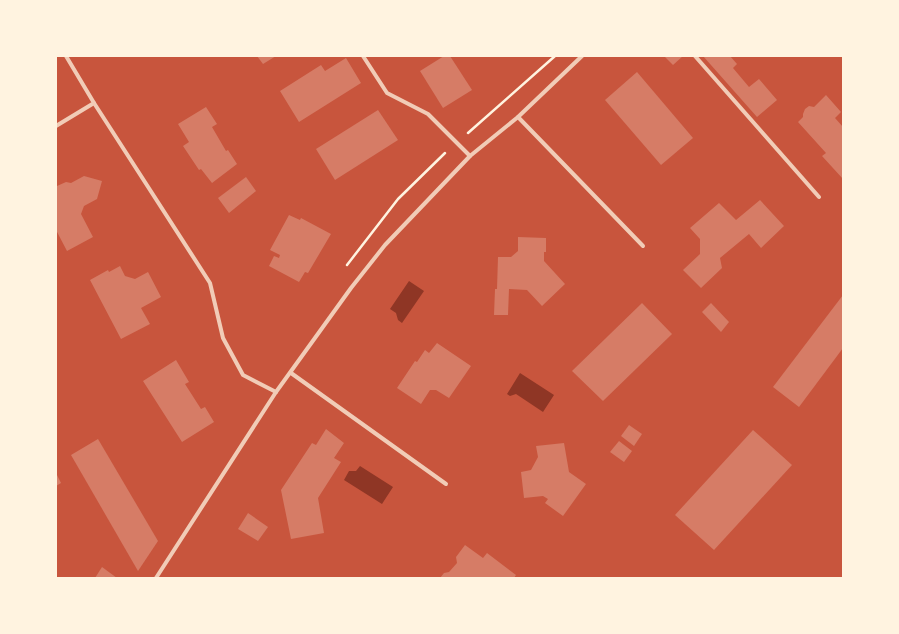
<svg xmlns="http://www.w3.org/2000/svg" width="899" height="634" font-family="'Work Sans',sans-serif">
	<rect width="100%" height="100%" fill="#c8553d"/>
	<!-- water -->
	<g fill="#8f3625">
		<path d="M 409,281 L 424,291 L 402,323 L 398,320 L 396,313 L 390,309 Z"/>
		<path d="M 520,373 L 554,395 L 543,412 L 516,394 L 510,396 L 507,394 Z"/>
		<path d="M 360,466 L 393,487 L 382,504 L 344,480 L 349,471 L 356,471 Z"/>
	</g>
	<!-- building -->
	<g fill="#d67c66">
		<path d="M 257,56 L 276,56 L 263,64 Z"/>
		<path d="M 444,56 L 450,56 L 472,90 L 443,108 L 420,71 Z"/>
		<path d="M 664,56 L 683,56 L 673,65 Z"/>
		<path d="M 703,56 L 730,56 L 737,64 L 733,68 L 749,87 L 759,79 L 777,100 L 757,117 Z"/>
		<path d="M 346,58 L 361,83 L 299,122 L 280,91 L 321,65 L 325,71 Z"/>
		<path d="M 637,72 L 693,138 L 661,165 L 605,100 Z"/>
		<path d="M 826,95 L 841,112 L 835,118 L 843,127 L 843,179 L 822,156 L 826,153 L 798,122 L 803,117 L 803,114 L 805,109 L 809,106 L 814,107 Z"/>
		<path d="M 206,107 L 217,124 L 212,127 L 226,151 L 228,150 L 237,164 L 212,183 L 201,169 L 199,170 L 183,146 L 189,142 L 178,124 Z"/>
		<path d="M 378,110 L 398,140 L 335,180 L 316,149 Z"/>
		<path d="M 84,176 L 102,181 L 97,199 L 84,206 L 81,214 L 93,237 L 67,251 L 56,230 L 56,189 L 57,186 L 66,182 L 71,183 Z"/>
		<path d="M 246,177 L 256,191 L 229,213 L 218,198 Z"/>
		<path d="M 760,200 L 784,226 L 761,248 L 749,234 L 720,258 L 722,268 L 701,288 L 683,270 L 700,254 L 700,239 L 690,228 L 719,203 L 736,220 Z"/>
		<path d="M 289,215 L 300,220 L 301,218 L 331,234 L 308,273 L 305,272 L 299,282 L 269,266 L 274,256 L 279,258 L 280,255 L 270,250 Z"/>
		<path d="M 518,237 L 546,238 L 546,252 L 544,252 L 544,261 L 565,284 L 542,306 L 527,290 L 509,289 L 508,315 L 494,315 L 495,289 L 497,289 L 498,257 L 511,257 L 518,251 Z"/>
		<path d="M 120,266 L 125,276 L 135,279 L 148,272 L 161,297 L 141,308 L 150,324 L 121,339 L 90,280 L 108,270 L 109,272 Z"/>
		<path d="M 843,295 L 843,348 L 799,407 L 773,387 Z"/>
		<path d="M 642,303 L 672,334 L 603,401 L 572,371 Z"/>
		<path d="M 711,303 L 729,322 L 721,332 L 702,312 Z"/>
		<path d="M 437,343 L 471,366 L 449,398 L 436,390 L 430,390 L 421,404 L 397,388 L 415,361 L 417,362 L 425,350 L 429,353 Z"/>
		<path d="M 176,360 L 189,382 L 185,384 L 201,409 L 205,407 L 214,422 L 182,442 L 143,381 Z"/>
		<path d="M 629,425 L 642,434 L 634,446 L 621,436 Z"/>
		<path d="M 326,429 L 344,443 L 334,458 L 341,462 L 318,498 L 324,533 L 291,539 L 281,490 L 312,443 L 316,445 Z"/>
		<path d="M 753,430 L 792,465 L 714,550 L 675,515 Z"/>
		<path d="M 98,439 L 158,541 L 138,571 L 71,455 Z"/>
		<path d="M 619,441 L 632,451 L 624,462 L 610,452 Z"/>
		<path d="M 564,443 L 569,472 L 586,484 L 563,516 L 545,503 L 548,499 L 543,496 L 524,498 L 521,472 L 531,470 L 538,457 L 536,446 Z"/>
		<path d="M 56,473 L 61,483 L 56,486 Z"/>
		<path d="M 248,513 L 268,527 L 258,541 L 238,529 Z"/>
		<path d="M 465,545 L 483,558 L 487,553 L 516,575 L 514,578 L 440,578 L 444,573 L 449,572 L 457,563 L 456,557 Z"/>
		<path d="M 102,567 L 117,578 L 95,578 Z"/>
	</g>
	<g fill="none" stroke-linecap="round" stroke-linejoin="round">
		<!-- path -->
		<g stroke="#fff3e0" stroke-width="2.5">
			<path d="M 468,133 L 555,56"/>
			<path d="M 347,265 L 398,199 L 445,153"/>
		</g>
		<!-- minor -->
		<g stroke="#f1ccb7" stroke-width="4">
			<path d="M 363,56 L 387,93 L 428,114 L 470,156"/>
			<path d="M 695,56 L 819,197"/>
			<path d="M 94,103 L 210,283 L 223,338 L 243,375 L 276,392"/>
			<path d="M 518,117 L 643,246"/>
			<path d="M 56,126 L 94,103 L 66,56"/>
			<path d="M 291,373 L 446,484"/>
			<path d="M 156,578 L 276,392 L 351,288 L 385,245 L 470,156 L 518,117 L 582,56"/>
		</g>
	</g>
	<!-- border -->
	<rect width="899" height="634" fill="none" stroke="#fff3e0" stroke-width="114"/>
</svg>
